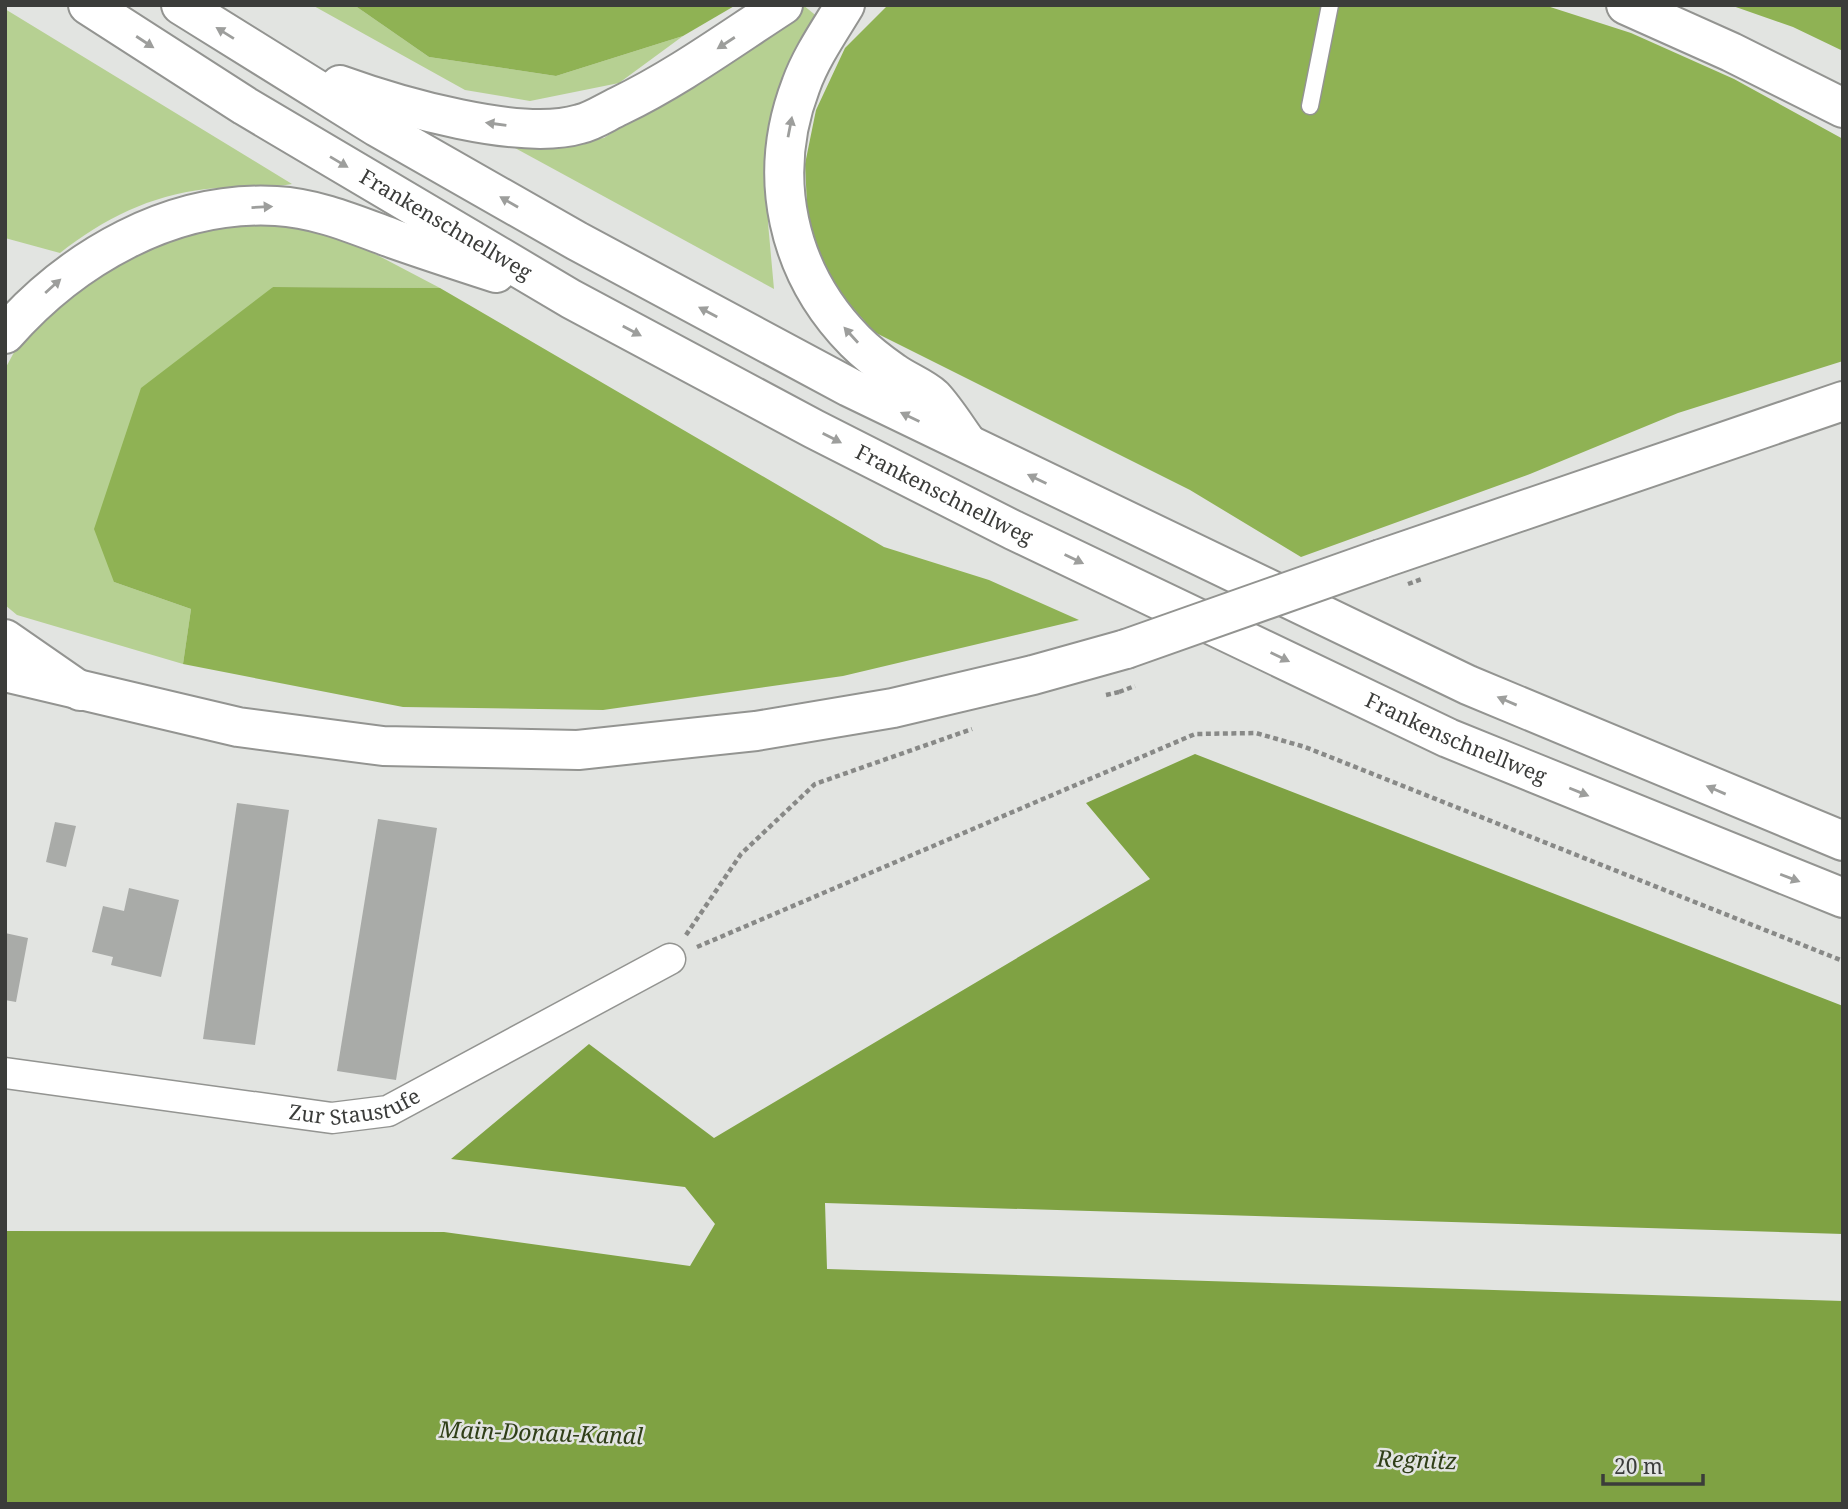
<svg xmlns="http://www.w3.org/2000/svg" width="1848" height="1509" font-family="'Noto Serif',serif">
	<rect width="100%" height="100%" fill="#e2e4e1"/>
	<!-- green -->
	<g fill="#b6d092">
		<path d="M 312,5 L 354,5 L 429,57 L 556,76 L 683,36 L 619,83 L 530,101 L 465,90 Z"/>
		<path d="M 803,5 L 819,18 L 792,58 L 769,127 L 768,223 L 774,289 L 515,148 L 604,138 Z"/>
		<path d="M 5,9 L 292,184 C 264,189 235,186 206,189 C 149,196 105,218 60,253 L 5,238 Z"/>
		<path d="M 267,218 L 339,235 L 440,288 L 273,287 L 114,582 L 191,609 L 183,664 L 17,615 L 5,605 L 5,369 L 19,343 L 120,255 L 191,228 Z"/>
	</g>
	<!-- forest -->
	<g fill="#8fb254">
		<path d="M 354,5 L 736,5 L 683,36 L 556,76 L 429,57 Z"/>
		<path d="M 888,5 L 1544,5 L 1631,33 L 1734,79 L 1843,139 L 1843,361 L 1678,413 L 1530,474 L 1301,557 L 1190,490 L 874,332 L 832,284 L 808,226 L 805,164 L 816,110 L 845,48 Z"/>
		<path d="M 1730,5 L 1843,5 L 1843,51 L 1793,27 Z"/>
		<path d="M 273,287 L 440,288 L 884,547 L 989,580 L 1079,620 L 843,676 L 603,710 L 403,707 L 183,664 L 191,609 L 114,582 L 94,529 L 141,388 Z"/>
	</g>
	<!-- water -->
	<path fill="#7fa243" d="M 1195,754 L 1843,1006 L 1843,1234 L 825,1203 L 827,1269 L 1843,1301 L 1843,1504 L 5,1504 L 5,1231 L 444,1232 L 690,1266 L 715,1224 L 685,1187 L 451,1159 L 589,1044 L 714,1138 L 1150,879 L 1086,803 Z"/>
	<!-- building -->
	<g fill="#a9aba8">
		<path d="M 237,803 L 289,810 L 255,1045 L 203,1039 Z"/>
		<path d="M 378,819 L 437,828 L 396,1080 L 337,1071 Z"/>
		<path d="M 55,822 L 76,826 L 66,867 L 46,862 Z"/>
		<path d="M 129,888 L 179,900 L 161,977 L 111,965 L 113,957 L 92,952 L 103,906 L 124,911 Z"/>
		<path d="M 5,933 L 28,938 L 16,1002 L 5,1000 Z"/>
	</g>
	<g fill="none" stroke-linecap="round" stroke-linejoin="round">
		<!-- service casing -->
		<g stroke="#939491" stroke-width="19">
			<path id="service" d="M 1310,106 L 1330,5"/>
		</g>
		<!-- minor casing -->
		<g stroke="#939491" stroke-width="33">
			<g id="minor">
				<path id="s1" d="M 5,1073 L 332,1118 L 388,1111 L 670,959"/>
			</g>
		</g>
		<!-- secondary casing -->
		<g stroke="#939491" stroke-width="42">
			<g id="secondary">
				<path d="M 1381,559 L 1843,401"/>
				<path d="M 5,672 L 238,727 L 383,746 L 578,750 L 756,731 L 893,708 L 1033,675 L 1126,649"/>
			</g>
		</g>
		<!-- motorway casing -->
		<g stroke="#939491" stroke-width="42">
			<g id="motorway">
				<path id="s2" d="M 88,5 L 245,106 L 571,299 L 814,429 L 1013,530 L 1448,738 L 1843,898"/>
				<path d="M 181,5 L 377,127 L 577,241 L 849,387 L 1468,685 L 1843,841"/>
				<path d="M 845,5 C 830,30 811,57 801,85 C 766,176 787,272 855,341 C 866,352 880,363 893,372 C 905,381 922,387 933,397 C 945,410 955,426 965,440"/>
				<path d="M 1626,5 L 1731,52 L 1843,108"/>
				<path d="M 340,85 C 398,106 521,142 580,124 C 593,121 606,112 619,106 C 677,78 729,40 783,5"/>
				<path d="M 5,334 C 72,258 171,200 276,206 C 317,208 356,225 394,239 C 428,251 462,262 496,273"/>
				<path d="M 5,639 L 80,691"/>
			</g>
		</g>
		<!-- path -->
		<g stroke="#888987" stroke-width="4.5" stroke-dasharray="5 3.5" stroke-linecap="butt">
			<path d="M 1106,695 L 1119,692"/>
			<path d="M 686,935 L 741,854 L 815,784 L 972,729"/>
			<path d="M 697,947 L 1195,734 L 1256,733 L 1305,747 L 1843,961"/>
		</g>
		<!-- service -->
		<use href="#service" stroke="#fff" stroke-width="16"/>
		<!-- minor -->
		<use href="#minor" stroke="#fff" stroke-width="30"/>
		<!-- secondary -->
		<use href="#secondary" stroke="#fff" stroke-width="38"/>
		<!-- motorway -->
		<use href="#motorway" stroke="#fff" stroke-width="38"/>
		<!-- secondary-bridge casing -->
		<g stroke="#939491" stroke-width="42" stroke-linecap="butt">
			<path id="secondary-bridge" d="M 1126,649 L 1381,559"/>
		</g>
		<!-- path-bridge -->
		<g stroke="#888987" stroke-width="4.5" stroke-dasharray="5 3.5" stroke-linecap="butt">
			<path d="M 1408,584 L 1422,579"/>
			<path d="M 1119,692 L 1135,686"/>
		</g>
		<!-- secondary-bridge -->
		<use href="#secondary-bridge" stroke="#fff" stroke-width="38"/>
	</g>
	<!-- one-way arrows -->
	<defs><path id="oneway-solid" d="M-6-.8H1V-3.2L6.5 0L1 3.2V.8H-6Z" transform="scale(1.75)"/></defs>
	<g fill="#9d9e9c">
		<use href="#oneway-solid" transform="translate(225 33) rotate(-148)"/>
		<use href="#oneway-solid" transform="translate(145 42) rotate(33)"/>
		<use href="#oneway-solid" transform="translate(726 43) rotate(147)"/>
		<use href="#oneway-solid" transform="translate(496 124) rotate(-172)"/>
		<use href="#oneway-solid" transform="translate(790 127) rotate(-79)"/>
		<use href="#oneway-solid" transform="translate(339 162) rotate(31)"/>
		<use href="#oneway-solid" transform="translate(509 202) rotate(-150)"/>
		<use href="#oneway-solid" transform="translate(262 207) rotate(-3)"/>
		<use href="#oneway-solid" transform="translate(53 286) rotate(-42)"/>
		<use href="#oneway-solid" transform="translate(708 312) rotate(-152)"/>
		<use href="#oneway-solid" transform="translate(632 331) rotate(28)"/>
		<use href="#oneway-solid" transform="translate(851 335) rotate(-132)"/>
		<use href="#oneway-solid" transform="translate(910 417) rotate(-154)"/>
		<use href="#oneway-solid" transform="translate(832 438) rotate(27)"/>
		<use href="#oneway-solid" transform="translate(1037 479) rotate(-154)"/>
		<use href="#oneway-solid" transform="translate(1074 559) rotate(26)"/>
		<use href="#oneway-solid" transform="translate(1280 657) rotate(26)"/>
		<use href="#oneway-solid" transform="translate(1507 701) rotate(-157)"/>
		<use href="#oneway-solid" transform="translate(1716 790) rotate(-157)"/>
		<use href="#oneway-solid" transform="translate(1579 792) rotate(22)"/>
		<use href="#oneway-solid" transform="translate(1790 878) rotate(21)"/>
	</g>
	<g text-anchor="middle" stroke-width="5" stroke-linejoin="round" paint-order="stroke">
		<!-- street labels -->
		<g font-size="21" fill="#3b3c3a" stroke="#e2e4e1">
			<text dy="7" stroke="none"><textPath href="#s2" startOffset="420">Frankenschnellweg</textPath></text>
			<text dy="7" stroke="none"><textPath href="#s2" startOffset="987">Frankenschnellweg</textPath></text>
			<text dy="7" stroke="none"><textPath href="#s2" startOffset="1554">Frankenschnellweg</textPath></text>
			<text dy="7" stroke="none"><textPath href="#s1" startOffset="354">Zur Staustufe</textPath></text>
		</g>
		<!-- water labels -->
		<g font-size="23" font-style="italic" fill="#303f18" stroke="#e2e4e1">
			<text transform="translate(541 1433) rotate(2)" y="8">Main-Donau-Kanal</text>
			<text transform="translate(1417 1460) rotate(2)" y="8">Regnitz</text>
		</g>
	</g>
	<!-- border -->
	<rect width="1848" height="1509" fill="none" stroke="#3b3c3a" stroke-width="14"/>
	<!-- scale -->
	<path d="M1603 1474v10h100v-10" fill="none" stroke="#3b3c3a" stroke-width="3.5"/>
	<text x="1614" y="1474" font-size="21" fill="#3b3c3a" stroke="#e2e4e1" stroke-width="5" paint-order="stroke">20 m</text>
</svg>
